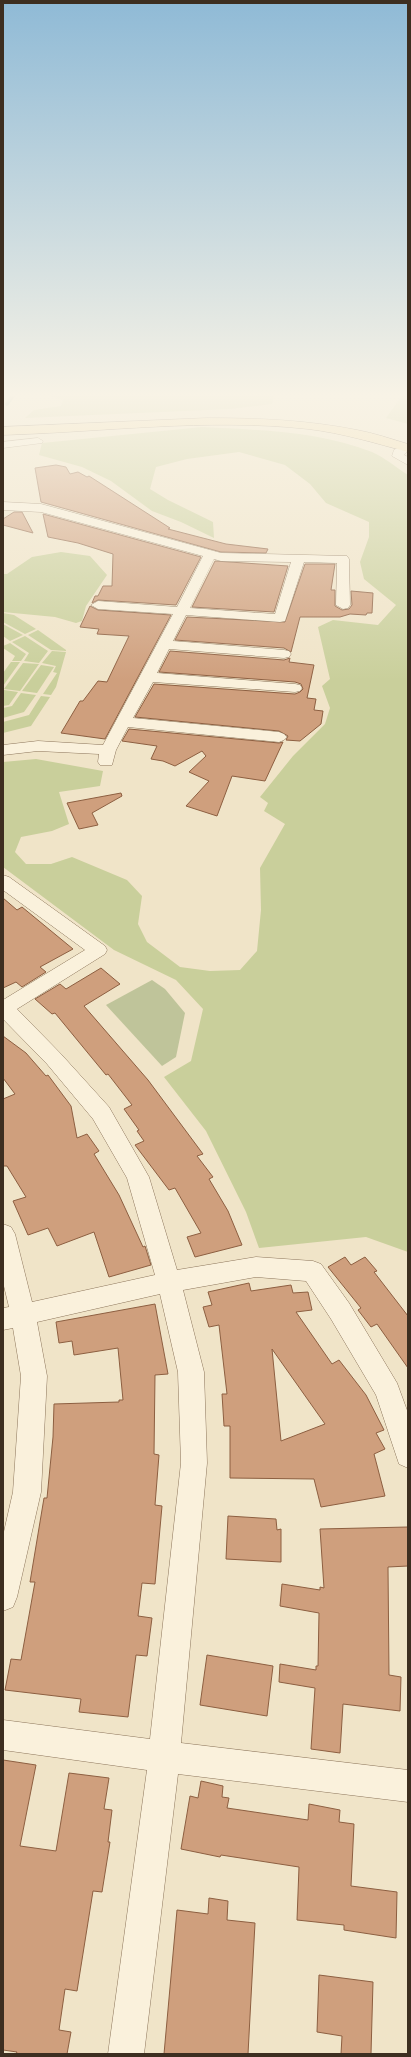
<svg xmlns="http://www.w3.org/2000/svg" width="411" height="2057" font-family="Merriweather,serif">
	<rect width="100%" height="100%" fill="#f0e4c8"/>
	<!-- green -->
	<g fill="#c9cf9b">
		<path d="M 41,393 L 275,393 L 272,404 L 230,409 L 25,418 L 34,410 L 61,406 L 63,400 Z"/>
		<path d="M 406,393 L 408,393 L 408,424 L 386,418 L 401,397 Z"/>
		<path d="M 202,427 C 258,430 318,431 372,452 C 384,457 397,468 408,475 L 408,1252 L 366,1237 L 259,1248 L 246,1212 L 206,1131 L 164,1077 L 191,1061 L 203,1009 L 176,980 L 114,950 L 3,867 L 3,762 L 36,759 L 103,771 L 100,786 L 59,792 L 69,824 L 52,831 L 21,837 L 15,852 L 26,864 L 51,864 L 72,857 L 127,880 L 142,896 L 138,924 L 147,942 L 180,967 L 210,971 L 240,970 L 257,951 L 261,910 L 260,868 L 285,824 L 264,811 L 268,803 L 260,797 L 293,756 L 325,724 L 330,708 L 322,686 L 330,679 L 318,627 L 333,620 L 378,625 L 396,605 L 364,579 L 360,562 L 369,537 L 369,522 L 326,503 L 310,484 L 285,465 L 239,452 L 187,459 L 156,467 L 150,489 L 168,500 L 213,522 L 214,538 L 181,522 L 152,511 L 111,481 L 82,467 L 39,455 L 42,443 Z"/>
		<path d="M 61,552 L 90,556 L 107,575 L 86,606 L 82,621 L 76,623 L 55,617 L 3,612 L 3,574 L 7,574 L 32,557 Z"/>
		<path d="M 3,613 L 14,615 L 36,629 L 25,634 L 3,622 Z"/>
		<path d="M 3,624 L 23,635 L 10,641 L 3,636 Z"/>
		<path d="M 38,630 L 66,650 L 66,651 L 51,650 L 28,635 Z"/>
		<path d="M 25,636 L 48,651 L 39,663 L 24,661 L 29,653 L 12,642 Z"/>
		<path d="M 10,643 L 26,654 L 21,661 L 12,661 L 15,656 L 3,648 L 3,646 Z"/>
		<path d="M 52,651 L 66,652 L 56,687 L 51,695 L 43,694 L 57,673 L 53,672 L 56,666 L 42,663 Z"/>
		<path d="M 11,662 L 20,662 L 3,686 L 3,673 Z"/>
		<path d="M 23,663 L 39,664 L 20,691 L 4,689 Z"/>
		<path d="M 41,665 L 54,667 L 37,693 L 22,691 Z"/>
		<path d="M 4,690 L 18,692 L 9,705 L 3,706 Z"/>
		<path d="M 21,693 L 36,695 L 24,712 L 3,718 L 3,708 L 12,706 Z"/>
		<path d="M 41,696 L 50,697 L 31,726 L 3,733 L 3,722 L 29,715 Z"/>
	</g>
	<!-- cemetery -->
	<path fill="#bfc49a" d="M 152,980 L 165,989 L 185,1013 L 176,1057 L 162,1066 L 106,1005 Z"/>
	<g fill="none" stroke-linecap="round" stroke-linejoin="round">
		<!-- stream -->
		<path stroke="#6f938a" stroke-width="3.5" d="M 7,404 L 15,393"/>
	</g>
	<!-- building -->
	<g fill="#cf9f7d" stroke="#8d5f41" fill-rule="evenodd">
		<path d="M 56,465 L 66,467 L 70,474 L 78,472 L 87,477 L 89,476 L 170,528 L 168,529 L 226,544 L 268,549 L 266,553 L 221,552 L 41,502 L 35,468 Z"/>
		<path d="M 14,512 L 22,512 L 33,533 L 3,525 L 3,519 Z"/>
		<path d="M 43,514 L 201,557 L 176,605 L 98,600 L 92,603 L 95,596 L 98,596 L 103,586 L 112,586 L 113,554 L 78,543 L 48,537 Z"/>
		<path d="M 215,561 L 288,566 L 274,612 L 192,607 Z"/>
		<path d="M 305,564 L 335,564 L 331,590 L 335,590 L 335,606 L 342,610 L 349,609 L 352,605 L 351,591 L 373,593 L 372,613 L 367,613 L 366,615 L 350,614 L 340,617 L 300,617 L 291,652 L 284,648 L 175,640 L 187,617 L 285,622 Z"/>
		<path d="M 90,606 L 98,610 L 171,615 L 105,739 L 61,733 L 80,701 L 83,701 L 98,681 L 107,682 L 129,636 L 97,634 L 99,629 L 80,627 Z"/>
		<path d="M 170,651 L 284,660 L 290,658 L 289,662 L 314,665 L 307,698 L 316,699 L 314,710 L 323,711 L 321,724 L 300,741 L 286,740 L 288,736 L 279,731 L 135,717 L 154,684 L 295,694 L 300,692 L 303,689 L 301,684 L 295,682 L 159,672 Z"/>
		<path d="M 129,729 L 279,743 L 283,742 L 265,781 L 232,776 L 217,816 L 186,806 L 209,781 L 189,772 L 206,756 L 202,751 L 175,766 L 163,761 L 151,759 L 157,746 L 122,741 Z"/>
		<path d="M 121,793 L 122,796 L 92,813 L 98,825 L 79,829 L 67,803 Z"/>
		<path d="M 3,898 L 17,910 L 22,907 L 73,949 L 40,967 L 46,972 L 22,987 L 16,982 L 3,988 Z"/>
		<path d="M 101,968 L 120,984 L 84,1006 L 148,1080 L 203,1154 L 197,1156 L 213,1177 L 209,1179 L 228,1211 L 242,1245 L 195,1257 L 187,1237 L 201,1233 L 175,1188 L 169,1190 L 135,1145 L 144,1141 L 137,1131 L 139,1130 L 124,1109 L 132,1105 L 108,1074 L 106,1075 L 55,1013 L 52,1014 L 35,999 L 60,984 L 66,989 Z"/>
		<path d="M 3,1036 L 26,1053 L 46,1076 L 48,1075 L 71,1106 L 77,1138 L 87,1134 L 99,1151 L 94,1154 L 119,1195 L 143,1247 L 145,1246 L 151,1265 L 109,1277 L 94,1232 L 57,1246 L 48,1228 L 28,1235 L 13,1201 L 26,1197 L 7,1166 L 3,1166 L 3,1099 L 15,1094 L 3,1078 Z"/>
		<path d="M 345,1257 L 351,1265 L 365,1257 L 377,1271 L 374,1272 L 408,1316 L 408,1368 L 377,1324 L 371,1327 L 358,1310 L 361,1308 L 328,1267 Z"/>
		<path d="M 249,1283 L 251,1291 L 291,1285 L 293,1293 L 308,1292 L 312,1310 L 296,1312 L 332,1364 L 339,1360 L 366,1395 L 384,1430 L 376,1433 L 385,1449 L 374,1454 L 385,1496 L 321,1507 L 314,1479 L 230,1478 L 230,1426 L 224,1426 L 222,1394 L 227,1394 L 219,1325 L 209,1327 L 203,1307 L 212,1305 L 208,1292 ZM 272,1349 L 325,1424 L 281,1441 Z"/>
		<path d="M 155,1304 L 168,1374 L 155,1375 L 154,1454 L 159,1455 L 155,1505 L 162,1506 L 155,1584 L 142,1583 L 138,1616 L 152,1618 L 147,1656 L 136,1655 L 128,1717 L 79,1712 L 81,1699 L 5,1690 L 11,1659 L 21,1660 L 35,1582 L 30,1582 L 44,1498 L 47,1498 L 53,1437 L 54,1404 L 119,1402 L 119,1400 L 123,1400 L 118,1348 L 74,1355 L 72,1341 L 59,1343 L 56,1322 Z"/>
		<path d="M 228,1516 L 276,1519 L 277,1530 L 281,1529 L 281,1562 L 226,1559 Z"/>
		<path d="M 408,1527 L 408,1566 L 388,1567 L 389,1675 L 401,1677 L 400,1711 L 343,1704 L 340,1753 L 311,1749 L 315,1688 L 279,1682 L 280,1664 L 316,1670 L 316,1666 L 318,1666 L 319,1613 L 280,1606 L 282,1584 L 320,1590 L 320,1587 L 324,1588 L 320,1529 Z"/>
		<path d="M 207,1655 L 273,1666 L 267,1716 L 200,1705 Z"/>
		<path d="M 3,1760 L 36,1765 L 20,1846 L 56,1851 L 69,1773 L 109,1778 L 104,1809 L 112,1810 L 108,1842 L 110,1842 L 102,1892 L 93,1891 L 77,1991 L 65,1989 L 59,2030 L 71,2032 L 67,2054 L 16,2054 L 17,2052 L 3,2050 Z"/>
		<path d="M 201,1781 L 223,1786 L 222,1797 L 229,1798 L 227,1808 L 308,1820 L 309,1804 L 340,1810 L 339,1822 L 354,1824 L 351,1886 L 397,1892 L 396,1938 L 344,1930 L 344,1925 L 297,1920 L 299,1867 L 221,1855 L 220,1857 L 181,1849 L 190,1796 L 198,1798 Z"/>
		<path d="M 209,1898 L 228,1901 L 227,1920 L 255,1923 L 248,2054 L 164,2054 L 177,1910 L 208,1914 Z"/>
		<path d="M 319,1975 L 373,1982 L 371,2054 L 341,2054 L 342,2036 L 317,2032 Z"/>
	</g>
	<g fill="none" stroke-linecap="round" stroke-linejoin="round">
		<!-- minor casing -->
		<g stroke="#8d765c" stroke-width="1">
			<g id="minor">
				<path d="M 38,438 L 43,441 L 42,443 L 3,448 L 3,442 Z"/>
				<path d="M 405,444 L 408,444 L 408,450 L 404,455 L 408,457 L 408,465 L 392,456 L 394,450 Z"/>
				<path d="M 3,502 L 41,504 L 221,553 L 347,556 L 349,559 L 350,605 L 348,608 L 343,609 L 336,605 L 337,563 L 304,562 L 285,621 L 280,622 L 186,615 L 173,641 L 284,650 L 289,651 L 291,654 L 289,657 L 284,658 L 169,649 L 157,673 L 295,684 L 300,685 L 302,688 L 300,691 L 295,692 L 153,682 L 133,718 L 279,732 L 284,734 L 287,737 L 284,740 L 279,742 L 128,727 L 116,750 L 112,765 L 100,765 L 98,762 L 99,754 L 38,751 L 3,755 L 3,745 L 38,741 L 103,745 L 173,614 L 98,609 L 91,605 L 98,601 L 177,607 L 203,556 L 41,512 L 3,510 ZM 214,559 L 221,561 L 291,562 L 275,614 L 190,608 Z"/>
				<path d="M 3,875 L 9,877 L 105,946 L 107,950 L 105,954 L 17,1009 L 61,1054 L 109,1107 L 149,1177 L 177,1270 L 256,1257 L 313,1261 L 321,1264 L 349,1303 L 397,1383 L 408,1413 L 408,1468 L 399,1464 L 376,1395 L 331,1319 L 306,1281 L 256,1277 L 183,1290 L 204,1372 L 207,1463 L 181,1743 L 408,1770 L 408,1802 L 178,1774 L 144,2054 L 108,2054 L 147,1770 L 3,1750 L 3,1720 L 150,1739 L 181,1463 L 178,1372 L 160,1294 L 37,1322 L 47,1376 L 41,1492 L 17,1597 L 13,1607 L 3,1611 L 3,1536 L 13,1492 L 21,1376 L 13,1328 L 3,1330 L 3,1308 L 9,1307 L 3,1282 L 3,1224 L 11,1227 L 15,1234 L 32,1302 L 155,1275 L 127,1178 L 93,1119 L 47,1064 L 3,1019 L 3,1000 L 85,950 L 3,890 Z"/>
			</g>
		</g>
		<!-- primary casing -->
		<g stroke="#5b4430" stroke-width="1">
			<path id="primary" d="M 207,418 C 258,418 307,420 357,430 C 374,433 391,439 408,444 L 408,452 C 375,443 342,433 308,429 C 207,418 104,432 3,435 L 3,427 Z"/>
		</g>
		<!-- minor -->
		<use href="#minor" fill="#faf1dc" fill-rule="evenodd"/>
		<!-- primary -->
		<use href="#primary" fill="#f3d9a0" fill-rule="evenodd"/>
	</g>
	<!-- sky -->
	<linearGradient id="sky" x2="0" y2="1"><stop stop-color="#8fbad6"/><stop offset="0.58" stop-color="#f8f3e6"/><stop offset="1" stop-color="#f8f3e6" stop-opacity="0"/></linearGradient>
	<rect width="411" height="681" fill="url(#sky)"/>
	<!-- border -->
	<rect width="411" height="2057" fill="none" stroke="#3d2e20" stroke-width="8"/>
</svg>
